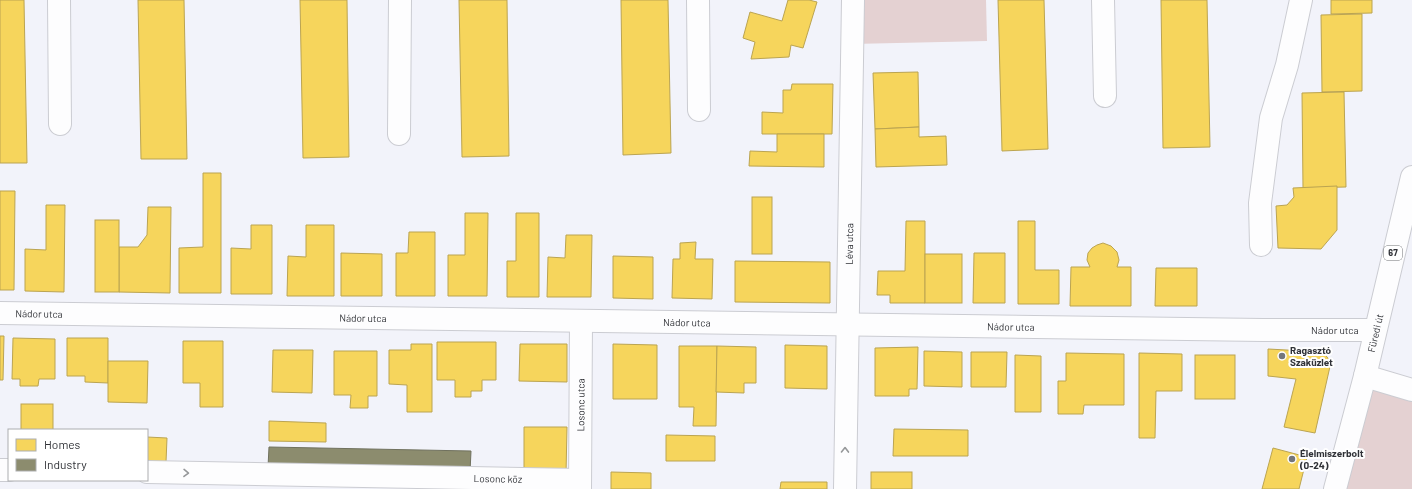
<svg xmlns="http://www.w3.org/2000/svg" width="1412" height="489" font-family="Barlow,sans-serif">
	<rect width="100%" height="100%" fill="#f2f3fa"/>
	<!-- green -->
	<g fill="#e4d1d2">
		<path d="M 853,0 L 986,0 L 987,41 L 852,44 Z"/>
		<path d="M 1365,376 L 1412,390 L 1412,489 L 1336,489 Z"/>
	</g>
	<!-- homes -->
	<g fill="#f6d55c" stroke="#bba451">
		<path d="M 0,0 L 24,0 L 27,163 L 0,163 Z"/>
		<path d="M 138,0 L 184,0 L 187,159 L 141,159 Z"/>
		<path d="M 300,0 L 347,0 L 349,157 L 303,158 Z"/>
		<path d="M 459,0 L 507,0 L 509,156 L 462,157 Z"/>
		<path d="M 621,0 L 668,0 L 671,153 L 623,155 Z"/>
		<path d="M 788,0 L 809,0 L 817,2 L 803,48 L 791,45 L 789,57 L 751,59 L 755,42 L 743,38 L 750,12 L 782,21 Z"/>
		<path d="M 998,0 L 1044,0 L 1048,149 L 1002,151 Z"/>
		<path d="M 1161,0 L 1207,0 L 1210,147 L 1163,148 Z"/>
		<path d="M 1331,0 L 1372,0 L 1372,13 L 1331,14 Z"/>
		<path d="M 1362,14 L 1362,91 L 1322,92 L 1321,15 Z"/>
		<path d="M 918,72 L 919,127 L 875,129 L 873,73 Z"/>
		<path d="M 792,84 L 833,84 L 832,134 L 762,134 L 762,112 L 783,113 L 783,90 L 791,90 Z"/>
		<path d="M 1344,92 L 1346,187 L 1303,188 L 1302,93 Z"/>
		<path d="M 919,127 L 919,137 L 946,136 L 947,165 L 876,167 L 875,129 Z"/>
		<path d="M 777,134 L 824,134 L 824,167 L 749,166 L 750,151 L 777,152 Z"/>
		<path d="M 203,173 L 221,173 L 221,293 L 179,293 L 179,248 L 203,247 Z"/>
		<path d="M 1337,186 L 1337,230 L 1321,249 L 1278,248 L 1276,206 L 1287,205 L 1294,197 L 1293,188 Z"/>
		<path d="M 0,191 L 15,191 L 14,290 L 0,290 Z"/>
		<rect x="752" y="197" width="20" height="57"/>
		<path d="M 46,205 L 65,205 L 64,292 L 25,291 L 25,249 L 46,250 Z"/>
		<path d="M 148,207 L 171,207 L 170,293 L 119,292 L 119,247 L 138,247 L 147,235 Z"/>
		<path d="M 465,213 L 488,213 L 487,296 L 448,296 L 448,255 L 465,255 Z"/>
		<path d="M 516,213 L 539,213 L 539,297 L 507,297 L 507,261 L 516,261 Z"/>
		<rect x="95" y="220" width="24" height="72"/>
		<path d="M 906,221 L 925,221 L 925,303 L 890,303 L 890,295 L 877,295 L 878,271 L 905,271 Z"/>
		<path d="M 1018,221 L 1035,221 L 1035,270 L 1059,270 L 1059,304 L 1018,304 Z"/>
		<path d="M 251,225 L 272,225 L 272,294 L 231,294 L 231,248 L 251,249 Z"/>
		<path d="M 306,225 L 334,225 L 334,296 L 287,296 L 288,256 L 306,257 Z"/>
		<path d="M 409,232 L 435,232 L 435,296 L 396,296 L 396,253 L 408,253 Z"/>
		<path d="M 566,235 L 592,235 L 591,297 L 547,297 L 548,257 L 565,258 Z"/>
		<path d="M 696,242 L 695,259 L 713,259 L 712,299 L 672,298 L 673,259 L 680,259 L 680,243 Z"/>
		<path d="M 1103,243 L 1111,246 L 1117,252 L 1119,260 L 1117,267 L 1131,267 L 1131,306 L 1070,306 L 1071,267 L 1090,267 L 1087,260 L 1088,253 L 1092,248 L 1097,245 Z"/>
		<path d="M 341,253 L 382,254 L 382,296 L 341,296 Z"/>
		<path d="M 974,253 L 1005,253 L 1005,303 L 973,303 Z"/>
		<rect x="925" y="254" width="37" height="49"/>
		<path d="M 613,256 L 653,257 L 653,299 L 613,298 Z"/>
		<path d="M 735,261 L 830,262 L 830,303 L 735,302 Z"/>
		<path d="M 1156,268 L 1197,268 L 1197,306 L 1155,306 Z"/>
		<path d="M 0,336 L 4,336 L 3,380 L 0,380 Z"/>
		<path d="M 13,338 L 55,339 L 55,379 L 39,379 L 38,386 L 20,386 L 20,379 L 12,379 Z"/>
		<path d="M 67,338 L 108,338 L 108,383 L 85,382 L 85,376 L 67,376 Z"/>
		<path d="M 183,341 L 223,341 L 223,407 L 200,407 L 200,383 L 183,383 Z"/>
		<path d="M 437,342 L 496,342 L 496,380 L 482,380 L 482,391 L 471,391 L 471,397 L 455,397 L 455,380 L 437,380 Z"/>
		<path d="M 411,344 L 432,344 L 432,412 L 407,412 L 407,385 L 389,384 L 389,350 L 411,350 Z"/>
		<path d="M 520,344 L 567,344 L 567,382 L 519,381 Z"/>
		<path d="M 613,344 L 657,345 L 657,399 L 613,399 Z"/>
		<path d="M 785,345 L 827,346 L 827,389 L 785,388 Z"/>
		<path d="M 679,346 L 717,346 L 716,426 L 693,426 L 694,407 L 679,407 Z"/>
		<path d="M 717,346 L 756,347 L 756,383 L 744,383 L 744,393 L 716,392 Z"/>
		<path d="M 918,347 L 917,389 L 909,389 L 909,396 L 875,396 L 875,348 Z"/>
		<path d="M 1268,349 L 1323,352 L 1331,362 L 1315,433 L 1284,427 L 1296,379 L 1268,376 Z"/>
		<path d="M 273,350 L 313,350 L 312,393 L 272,392 Z"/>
		<path d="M 334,351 L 377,351 L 377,396 L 368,396 L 368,408 L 350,408 L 351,395 L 334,395 Z"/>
		<path d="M 924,351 L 962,352 L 962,387 L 924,386 Z"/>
		<path d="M 971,352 L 1007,352 L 1006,387 L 971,387 Z"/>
		<path d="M 1066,353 L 1124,354 L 1124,405 L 1084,405 L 1083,414 L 1058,414 L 1058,381 L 1066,381 Z"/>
		<path d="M 1139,353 L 1182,354 L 1182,391 L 1156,391 L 1155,438 L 1139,438 Z"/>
		<path d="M 1015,355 L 1041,356 L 1041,412 L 1015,412 Z"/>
		<rect x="1195" y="355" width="40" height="44"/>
		<path d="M 108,361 L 148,361 L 147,403 L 108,402 Z"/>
		<rect x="21" y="404" width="32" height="26"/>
		<path d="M 269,421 L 326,423 L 326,442 L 269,441 Z"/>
		<path d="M 524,427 L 567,427 L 566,474 L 524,474 Z"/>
		<path d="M 894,429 L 968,430 L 968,456 L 893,456 Z"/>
		<path d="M 666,435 L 715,436 L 715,461 L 666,461 Z"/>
		<path d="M 147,437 L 167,438 L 166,462 L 147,462 Z"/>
		<path d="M 1273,448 L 1307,457 L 1299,489 L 1262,489 Z"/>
		<path d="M 611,472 L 651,473 L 651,489 L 611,489 Z"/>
		<rect x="871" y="472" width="41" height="17"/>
		<path d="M 781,482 L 827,482 L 827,489 L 780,489 Z"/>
	</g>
	<!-- industry -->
	<path fill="#8c8c6e" stroke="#70715e" d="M 269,447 L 471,451 L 470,472 L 268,467 Z"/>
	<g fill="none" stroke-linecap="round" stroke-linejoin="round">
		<!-- minor casing -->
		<g stroke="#cbccd2" stroke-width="24">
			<g id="minor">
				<path d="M 59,0 L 60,124"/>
				<path d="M 698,0 L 699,110"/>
				<path d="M 1103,0 L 1105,96"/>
				<path d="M 399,134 L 400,0"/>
				<path d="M 1261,245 L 1260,203 L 1271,118 L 1287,65 L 1301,0"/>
				<path id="s1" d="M 0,313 L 1263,330 L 1375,330"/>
				<path d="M 1365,376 L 1412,390"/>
				<path d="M 0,470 L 9,470"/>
				<path id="s2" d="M 147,472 L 580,480"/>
				<path id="s3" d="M 580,489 L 581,321"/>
				<path id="s4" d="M 845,489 L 853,0"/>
			</g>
		</g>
		<!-- major casing -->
		<g stroke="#cbccd2" stroke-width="24">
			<g id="major">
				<path id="s5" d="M 1335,489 L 1365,376 L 1412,177"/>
			</g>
		</g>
		<!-- minor -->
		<use href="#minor" stroke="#fdfdfe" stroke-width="22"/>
		<!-- major -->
		<use href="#major" stroke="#fdfdfe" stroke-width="22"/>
	</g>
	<!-- one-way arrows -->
	<defs><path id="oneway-chevron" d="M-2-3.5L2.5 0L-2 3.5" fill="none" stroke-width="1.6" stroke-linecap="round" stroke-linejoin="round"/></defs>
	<g stroke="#96989a">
		<use href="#oneway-chevron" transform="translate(845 450) rotate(-89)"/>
		<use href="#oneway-chevron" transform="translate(186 473) rotate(1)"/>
	</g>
	<!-- markers -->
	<g fill="#74767b" stroke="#fff" stroke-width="1.5">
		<circle cx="1282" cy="356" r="4"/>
		<circle cx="1292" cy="459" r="4"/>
	</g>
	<g text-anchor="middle" stroke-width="4" stroke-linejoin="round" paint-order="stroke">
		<!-- shield labels -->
		<rect fill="#fff" stroke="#6e7073" stroke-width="1" x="1384" y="246" width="18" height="14" rx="3"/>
		<g font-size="9" font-weight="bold" fill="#303237">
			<text x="1393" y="256">67</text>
		</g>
		<!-- street labels -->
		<g font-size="10" fill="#303237" stroke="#fff">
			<text dy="4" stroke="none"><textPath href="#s4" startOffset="245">Léva utca</textPath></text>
			<text dy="4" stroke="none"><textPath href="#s1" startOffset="39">Nádor utca</textPath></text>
			<text dy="4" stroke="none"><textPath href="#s1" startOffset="363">Nádor utca</textPath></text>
			<text dy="4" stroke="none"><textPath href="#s1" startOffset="687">Nádor utca</textPath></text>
			<text dy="4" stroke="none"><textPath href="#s1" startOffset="1011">Nádor utca</textPath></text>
			<text dy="4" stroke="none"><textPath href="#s1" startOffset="1335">Nádor utca</textPath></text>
			<text dy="4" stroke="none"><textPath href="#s5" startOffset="161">Füredi út</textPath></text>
			<text dy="4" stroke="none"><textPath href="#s3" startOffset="84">Losonc utca</textPath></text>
			<text dy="4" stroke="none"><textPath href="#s2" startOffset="351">Losonc köz</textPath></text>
		</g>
		<!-- poi labels -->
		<g font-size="10" font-weight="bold" fill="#303237" stroke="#fff" text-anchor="start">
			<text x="1290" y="354">Ragasztó<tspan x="1290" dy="12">Szaküzlet</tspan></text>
			<text x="1300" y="457">Élelmiszerbolt<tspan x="1300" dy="12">(0-24)</tspan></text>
		</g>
	</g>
	<!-- legend -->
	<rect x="8" y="429" width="140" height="52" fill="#ffffff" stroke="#acadaf"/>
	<rect x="16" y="439" width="20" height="12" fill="#f6d55c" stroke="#acadaf"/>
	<text x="44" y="449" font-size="12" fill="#303237">Homes</text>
	<rect x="16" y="459" width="20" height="12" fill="#8c8c6e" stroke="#acadaf"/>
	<text x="44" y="469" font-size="12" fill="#303237">Industry</text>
</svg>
